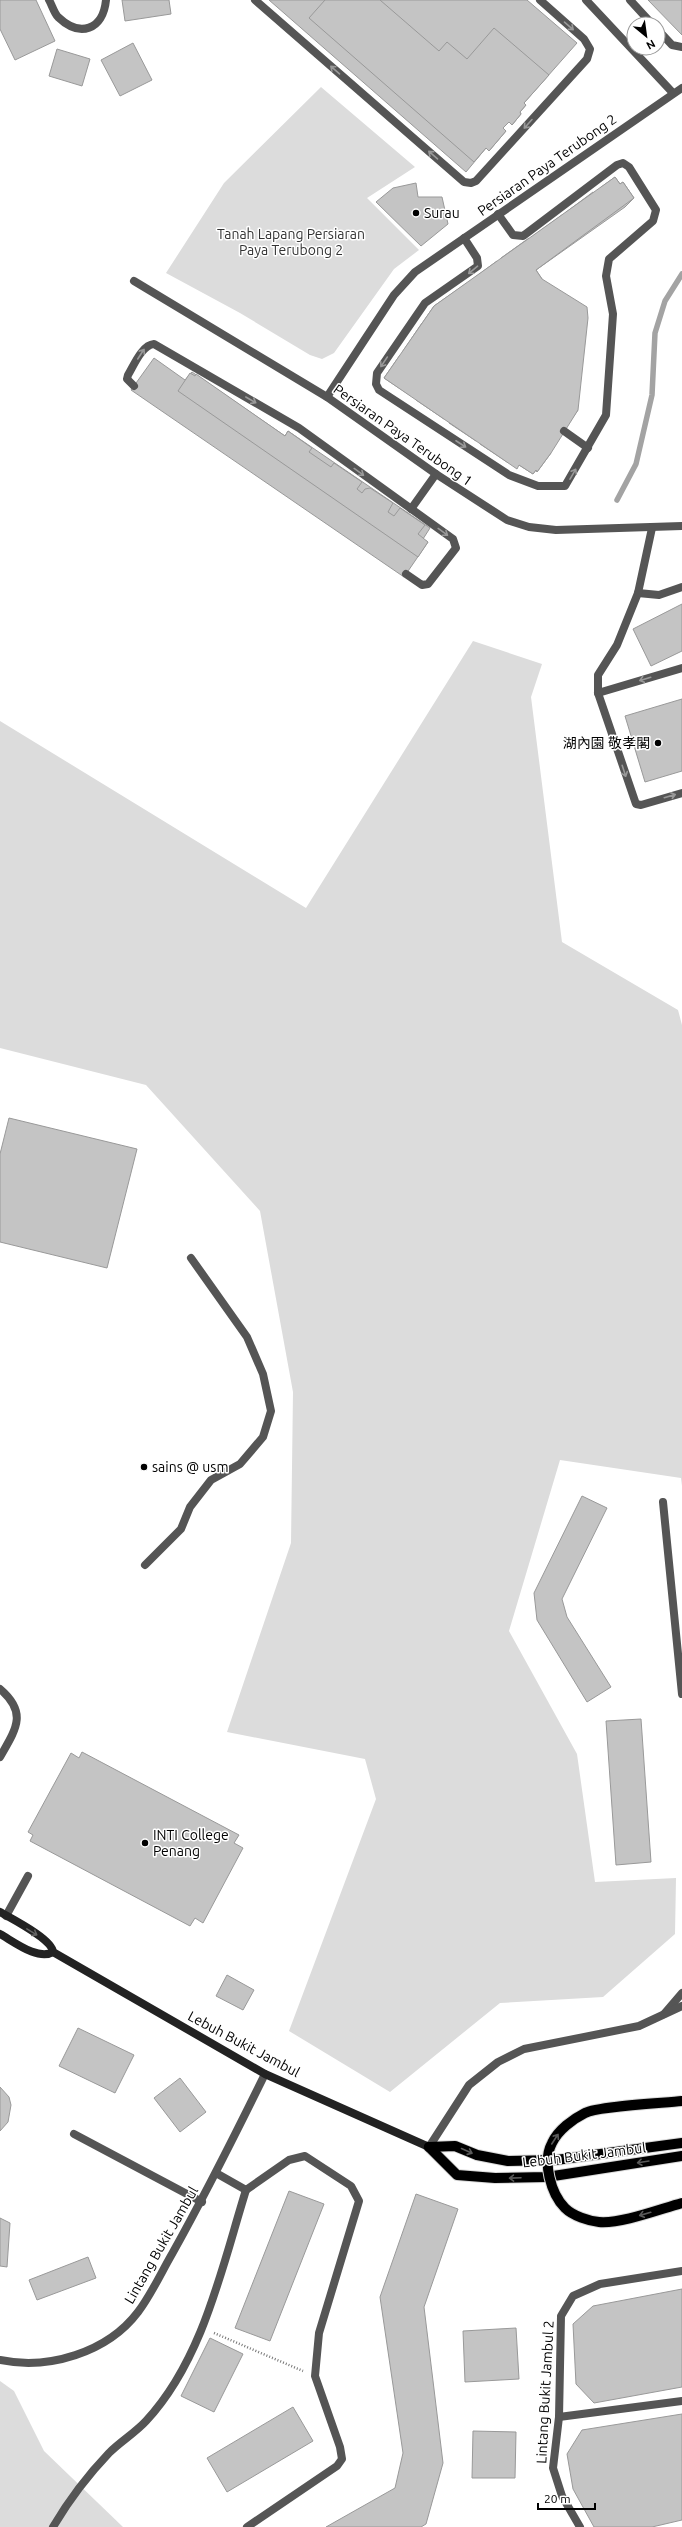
<svg xmlns="http://www.w3.org/2000/svg" width="682" height="2527" font-family="Ubuntu,'Noto Sans SC',sans-serif">
	<rect width="100%" height="100%" fill="#fff"/>
	<!-- green -->
	<g fill="#dcdcdc">
		<path d="M 321,87 L 415,167 L 367,198 L 419,250 L 394,269 L 334,353 L 322,359 L 310,355 L 240,313 L 166,273 L 224,183 Z"/>
		<path d="M 473,641 L 542,664 L 531,697 L 562,942 L 678,1010 L 682,1025 L 682,1486 L 681,1478 L 560,1460 L 509,1631 L 577,1754 L 595,1882 L 676,1878 L 675,1934 L 603,1997 L 500,2003 L 390,2092 L 289,2031 L 376,1799 L 365,1759 L 227,1732 L 291,1543 L 293,1392 L 260,1211 L 146,1085 L 0,1048 L 0,721 L 306,908 Z"/>
		<path d="M 0,2381 L 14,2391 L 44,2451 L 123,2527 L 0,2527 Z"/>
	</g>
	<g fill="none" stroke-linecap="round" stroke-linejoin="round">
		<!-- stream -->
		<path stroke="#a3a3a3" stroke-width="5.5" d="M 617,500 L 636,464 L 652,395 L 655,333 L 665,301 L 682,274"/>
	</g>
	<!-- building -->
	<g fill="#c4c4c4" stroke="#999">
		<path d="M 0,0 L 36,0 L 55,41 L 15,60 L 0,29 Z"/>
		<path d="M 122,0 L 169,0 L 171,14 L 125,21 Z"/>
		<path d="M 269,0 L 527,0 L 577,43 L 524,103 L 526,105 L 520,112 L 521,114 L 512,125 L 509,122 L 503,128 L 506,131 L 489,151 L 486,148 L 466,172 Z"/>
		<path d="M 325,0 L 380,0 L 439,51 L 447,42 L 467,59 L 494,28 L 549,75 L 524,103 L 526,105 L 520,112 L 521,114 L 512,125 L 509,122 L 503,128 L 506,131 L 489,151 L 486,148 L 474,162 L 309,18 Z"/>
		<path d="M 648,0 L 682,0 L 682,35 Z"/>
		<path d="M 133,43 L 152,80 L 120,96 L 101,60 Z"/>
		<path d="M 57,49 L 90,59 L 82,86 L 49,76 Z"/>
		<path d="M 615,177 L 620,184 L 623,182 L 634,198 L 625,207 L 536,270 L 542,279 L 517,297 L 511,288 L 457,327 L 460,332 L 464,326 L 468,329 L 472,323 L 503,344 L 499,350 L 503,353 L 507,347 L 540,369 L 535,375 L 539,378 L 543,372 L 576,394 L 572,400 L 575,402 L 572,406 L 578,410 L 568,424 L 454,344 L 444,358 L 436,353 L 425,369 L 551,453 L 537,472 L 536,470 L 533,474 L 519,465 L 522,461 L 512,454 L 507,462 L 480,444 L 485,436 L 481,433 L 476,441 L 449,423 L 454,415 L 449,411 L 444,419 L 416,400 L 422,393 L 416,389 L 411,396 L 384,378 L 400,355 L 407,360 L 410,355 L 403,351 L 422,323 L 430,327 L 423,322 L 434,306 L 467,283 L 471,290 L 474,288 L 470,281 L 497,261 L 502,268 L 506,265 L 501,258 L 529,238 L 534,245 L 538,243 L 533,236 L 562,215 L 567,222 L 570,220 L 565,213 L 593,192 L 599,200 L 606,195 L 600,188 Z"/>
		<path d="M 615,177 L 620,184 L 623,182 L 634,198 L 536,270 L 542,279 L 587,307 L 588,318 L 578,410 L 551,453 L 537,472 L 536,470 L 533,474 L 519,465 L 517,469 L 384,378 L 434,306 Z"/>
		<path d="M 416,183 L 418,197 L 442,197 L 448,224 L 421,246 L 376,202 L 393,188 Z"/>
		<path d="M 154,358 L 185,380 L 192,372 L 285,436 L 288,431 L 430,528 L 423,539 L 428,542 L 404,577 L 131,390 Z"/>
		<path d="M 190,373 L 195,376 L 196,374 L 285,436 L 288,431 L 312,448 L 309,452 L 331,467 L 334,463 L 362,482 L 357,489 L 362,493 L 365,489 L 370,488 L 393,503 L 388,512 L 394,516 L 400,508 L 425,525 L 418,534 L 428,542 L 418,557 L 178,391 Z"/>
		<path d="M 682,604 L 682,651 L 651,666 L 633,629 Z"/>
		<path d="M 682,699 L 682,771 L 645,782 L 625,716 Z"/>
		<path d="M 9,1118 L 137,1149 L 107,1268 L 0,1242 L 0,1154 Z"/>
		<path d="M 582,1496 L 607,1508 L 562,1599 L 567,1617 L 611,1687 L 587,1702 L 537,1620 L 534,1593 Z"/>
		<path d="M 641,1719 L 651,1862 L 616,1865 L 606,1721 Z"/>
		<path d="M 82,1752 L 239,1835 L 234,1843 L 243,1848 L 203,1923 L 195,1918 L 190,1926 L 30,1841 L 33,1835 L 28,1832 L 71,1753 L 79,1758 Z"/>
		<path d="M 227,1975 L 254,1990 L 243,2010 L 216,1996 Z"/>
		<path d="M 78,2028 L 134,2055 L 115,2093 L 59,2066 Z"/>
		<path d="M 180,2078 L 206,2112 L 180,2132 L 154,2098 Z"/>
		<path d="M 0,2087 L 9,2097 L 11,2105 L 8,2122 L 0,2131 Z"/>
		<path d="M 289,2191 L 324,2204 L 270,2341 L 235,2328 Z"/>
		<path d="M 416,2194 L 458,2209 L 424,2307 L 443,2463 L 426,2524 L 421,2527 L 326,2527 L 395,2488 L 403,2453 L 380,2297 Z"/>
		<path d="M 0,2218 L 10,2223 L 7,2267 L 0,2266 Z"/>
		<path d="M 88,2257 L 96,2278 L 37,2300 L 29,2280 Z"/>
		<path d="M 682,2289 L 682,2387 L 594,2403 L 576,2384 L 573,2324 L 593,2306 Z"/>
		<path d="M 516,2328 L 519,2379 L 465,2382 L 463,2331 Z"/>
		<path d="M 210,2338 L 243,2354 L 214,2412 L 181,2396 Z"/>
		<path d="M 293,2407 L 313,2441 L 227,2492 L 207,2458 Z"/>
		<path d="M 682,2414 L 682,2520 L 652,2527 L 594,2527 L 573,2489 L 567,2454 L 582,2430 Z"/>
		<path d="M 473,2431 L 516,2432 L 515,2478 L 472,2478 Z"/>
	</g>
	<g fill="none" stroke-linecap="round" stroke-linejoin="round">
		<!-- primary casing -->
		<g stroke="#dbdbdb" stroke-width="12">
			<g id="primary">
				<path d="M 429,2147 L 457,2175 L 495,2178 L 547,2177 L 682,2156"/>
				<path d="M 429,2147 L 455,2146 L 477,2155 L 508,2161 L 556,2160 L 682,2143"/>
			</g>
		</g>
		<!-- path -->
		<path stroke="#777" stroke-width="2.5" stroke-dasharray="1 2" stroke-linecap="butt" d="M 214,2333 L 303,2371"/>
		<!-- lane -->
		<g stroke="#555" stroke-width="8">
			<path d="M 255,0 L 464,182 L 471,183 L 476,181 L 587,59 L 590,49 L 584,39 L 540,0"/>
			<path d="M 630,0 L 652,24"/>
			<path d="M 658,30 L 672,45 L 682,47"/>
			<path d="M 464,238 L 477,258 L 478,266 L 425,303 L 377,373 L 376,384 L 379,390 L 509,475 L 538,486 L 565,486 L 606,415 L 613,314 L 606,276 L 609,259 L 653,221 L 656,210 L 629,167 L 623,163 L 617,165 L 523,236 L 513,235 L 498,214"/>
			<path d="M 134,386 L 127,379 L 128,375 C 134,365 142,345 154,344 L 299,428 L 453,539 L 456,548 L 428,584 L 422,585 L 406,574"/>
			<path d="M 564,431 L 588,448"/>
			<path d="M 411,509 L 436,474"/>
			<path d="M 638,593 L 659,595 L 682,587"/>
			<path d="M 682,668 L 598,693 L 636,804 L 641,805 L 682,793"/>
			<path d="M 598,693 L 598,675 L 617,645 L 638,593 L 652,528"/>
			<path d="M 663,1502 L 682,1694"/>
			<path d="M 145,1565 L 181,1529 L 190,1507 L 211,1480 L 240,1464 L 263,1437 L 271,1411 L 263,1374 L 247,1337 L 191,1258"/>
			<path d="M 0,1689 C 28,1713 16,1729 0,1757"/>
			<path d="M 6,1916 L 28,1876"/>
			<path d="M 664,2014 L 682,1993"/>
			<path d="M 74,2134 L 202,2202"/>
			<path d="M 429,2147 L 469,2085 L 498,2062 L 524,2049 L 639,2026 L 682,2006"/>
			<path d="M 53,2527 C 69,2500 88,2475 109,2453 C 121,2441 135,2433 146,2421 C 203,2360 222,2267 246,2190"/>
		</g>
		<!-- street -->
		<g stroke="#555" stroke-width="8">
			<path d="M 49,0 C 52,5 54,13 58,17 C 80,38 103,30 106,0"/>
			<path d="M 586,0 L 673,93"/>
			<path d="M 134,281 L 327,397 L 436,474 L 507,520 L 529,527 L 556,530 L 682,526"/>
			<path d="M 327,397 L 394,295 L 415,272 L 682,88"/>
			<path d="M 216,2173 L 246,2190 L 289,2160 L 305,2156 L 351,2186 L 359,2201 L 319,2333 L 315,2376 L 340,2447 L 342,2459 L 337,2466 L 247,2527"/>
			<path d="M 0,2360 C 48,2370 107,2353 138,2312 C 151,2295 161,2273 172,2254 C 205,2195 235,2135 265,2074"/>
			<path d="M 559,2417 L 682,2401"/>
			<path d="M 580,2527 L 562,2496 L 553,2468 L 559,2417 L 561,2316 L 573,2296 L 600,2284 L 682,2271"/>
		</g>
		<!-- secondary -->
		<g stroke="#222" stroke-width="8">
			<path d="M 0,1912 C 12,1919 52,1939 53,1952 L 265,2074 L 429,2147"/>
			<path d="M 0,1934 C 13,1941 38,1961 53,1952"/>
		</g>
		<!-- primary -->
		<use href="#primary" stroke="#000" stroke-width="10"/>
		<!-- primary-bridge casing -->
		<g stroke="#dbdbdb" stroke-width="12" stroke-linecap="butt">
			<path id="primary-bridge" d="M 682,2101 C 664,2103 598,2106 585,2113 C 573,2119 558,2130 552,2143 C 542,2162 551,2194 565,2208 C 573,2216 589,2221 599,2222 C 621,2224 660,2209 682,2203"/>
		</g>
		<!-- primary-bridge -->
		<use href="#primary-bridge" stroke="#000" stroke-width="10"/>
	</g>
	<!-- one-way arrows -->
	<defs><path id="oneway-shaft" d="M-6 0H5M1.5-3L5.5 0L1.5 3" fill="none" stroke-width="1.6" stroke-linecap="round" stroke-linejoin="round"/></defs>
	<g stroke="#999">
		<use href="#oneway-shaft" transform="translate(569 26) rotate(41)"/>
		<use href="#oneway-shaft" transform="translate(335 70) rotate(-139)"/>
		<use href="#oneway-shaft" transform="translate(528 124) rotate(132)"/>
		<use href="#oneway-shaft" transform="translate(433 155) rotate(-139)"/>
		<use href="#oneway-shaft" transform="translate(473 270) rotate(140)"/>
		<use href="#oneway-shaft" transform="translate(141 354) rotate(-57)"/>
		<use href="#oneway-shaft" transform="translate(384 362) rotate(124)"/>
		<use href="#oneway-shaft" transform="translate(251 400) rotate(30)"/>
		<use href="#oneway-shaft" transform="translate(461 444) rotate(33)"/>
		<use href="#oneway-shaft" transform="translate(359 472) rotate(36)"/>
		<use href="#oneway-shaft" transform="translate(573 474) rotate(-60)"/>
		<use href="#oneway-shaft" transform="translate(443 532) rotate(36)"/>
		<use href="#oneway-shaft" transform="translate(645 679) rotate(163)"/>
		<use href="#oneway-shaft" transform="translate(624 771) rotate(72)"/>
		<use href="#oneway-shaft" transform="translate(670 796) rotate(-16)"/>
	</g>
	<use stroke="#646464" href="#oneway-shaft" transform="translate(32 1932) rotate(31)"/>
	<g stroke="#595959">
		<use href="#oneway-shaft" transform="translate(555 2139) rotate(-57)"/>
		<use href="#oneway-shaft" transform="translate(467 2151) rotate(24)"/>
		<use href="#oneway-shaft" transform="translate(643 2162) rotate(171)"/>
		<use href="#oneway-shaft" transform="translate(515 2178) rotate(178)"/>
		<use href="#oneway-shaft" transform="translate(645 2214) rotate(164)"/>
	</g>
	<!-- markers -->
	<g fill="#000" stroke="#fff" stroke-width="1.5">
		<circle cx="416" cy="213" r="4"/>
		<circle cx="658" cy="743" r="4"/>
		<circle cx="144" cy="1467" r="4"/>
		<circle cx="145" cy="1843" r="4"/>
	</g>
	<g text-anchor="middle" stroke-width="3" stroke-linejoin="round" paint-order="stroke">
		<!-- street labels -->
		<g font-size="14" fill="#000" stroke="#fff">
			<text transform="translate(547 165) rotate(-35)" y="5">Persiaran Paya Terubong 2</text>
			<text transform="translate(403 435) rotate(35)" y="5">Persiaran Paya Terubong 1</text>
			<text transform="translate(244 2044) rotate(28)" y="5">Lebuh Bukit Jambul</text>
			<text transform="translate(584 2155) rotate(-7)" y="5">Lebuh Bukit Jambul</text>
			<text transform="translate(161 2245) rotate(-60)" y="5">Lintang Bukit Jambul</text>
			<text transform="translate(545 2392) rotate(-87)" y="5">Lintang Bukit Jambul 2</text>
		</g>
		<!-- poi labels -->
		<g font-size="14" fill="#000" stroke="#fff" text-anchor="start">
			<text x="424" y="218">Surau</text>
			<text x="650" y="748" text-anchor="end">湖內園 敬孝閣</text>
			<text x="152" y="1472">sains @ usm</text>
			<text x="153" y="1840">INTI College<tspan x="153" dy="16">Penang</tspan></text>
		</g>
		<!-- park labels -->
		<g font-size="14" fill="#333" stroke="#fff">
			<text x="291" y="239">Tanah Lapang Persiaran<tspan x="291" dy="16">Paya Terubong 2</tspan></text>
		</g>
	</g>
	<!-- north arrow -->
	<g transform="translate(646 36) rotate(151)"><circle r="19" fill="#ffffff" stroke="#999999"/>
	<path d="M0-3L7 15L0 10L-7 15Z" fill="#000000"/>
	<text y="-6" font-size="11" font-weight="bold" text-anchor="middle" fill="#000000">N</text>
	</g>
	<!-- scale -->
	<path d="M538 2503v6h57v-6" fill="none" stroke="#000000" stroke-width="2"/>
	<text x="544" y="2503" font-size="12" fill="#000000" stroke="#ffffff" stroke-width="3" paint-order="stroke">20 m</text>
</svg>
